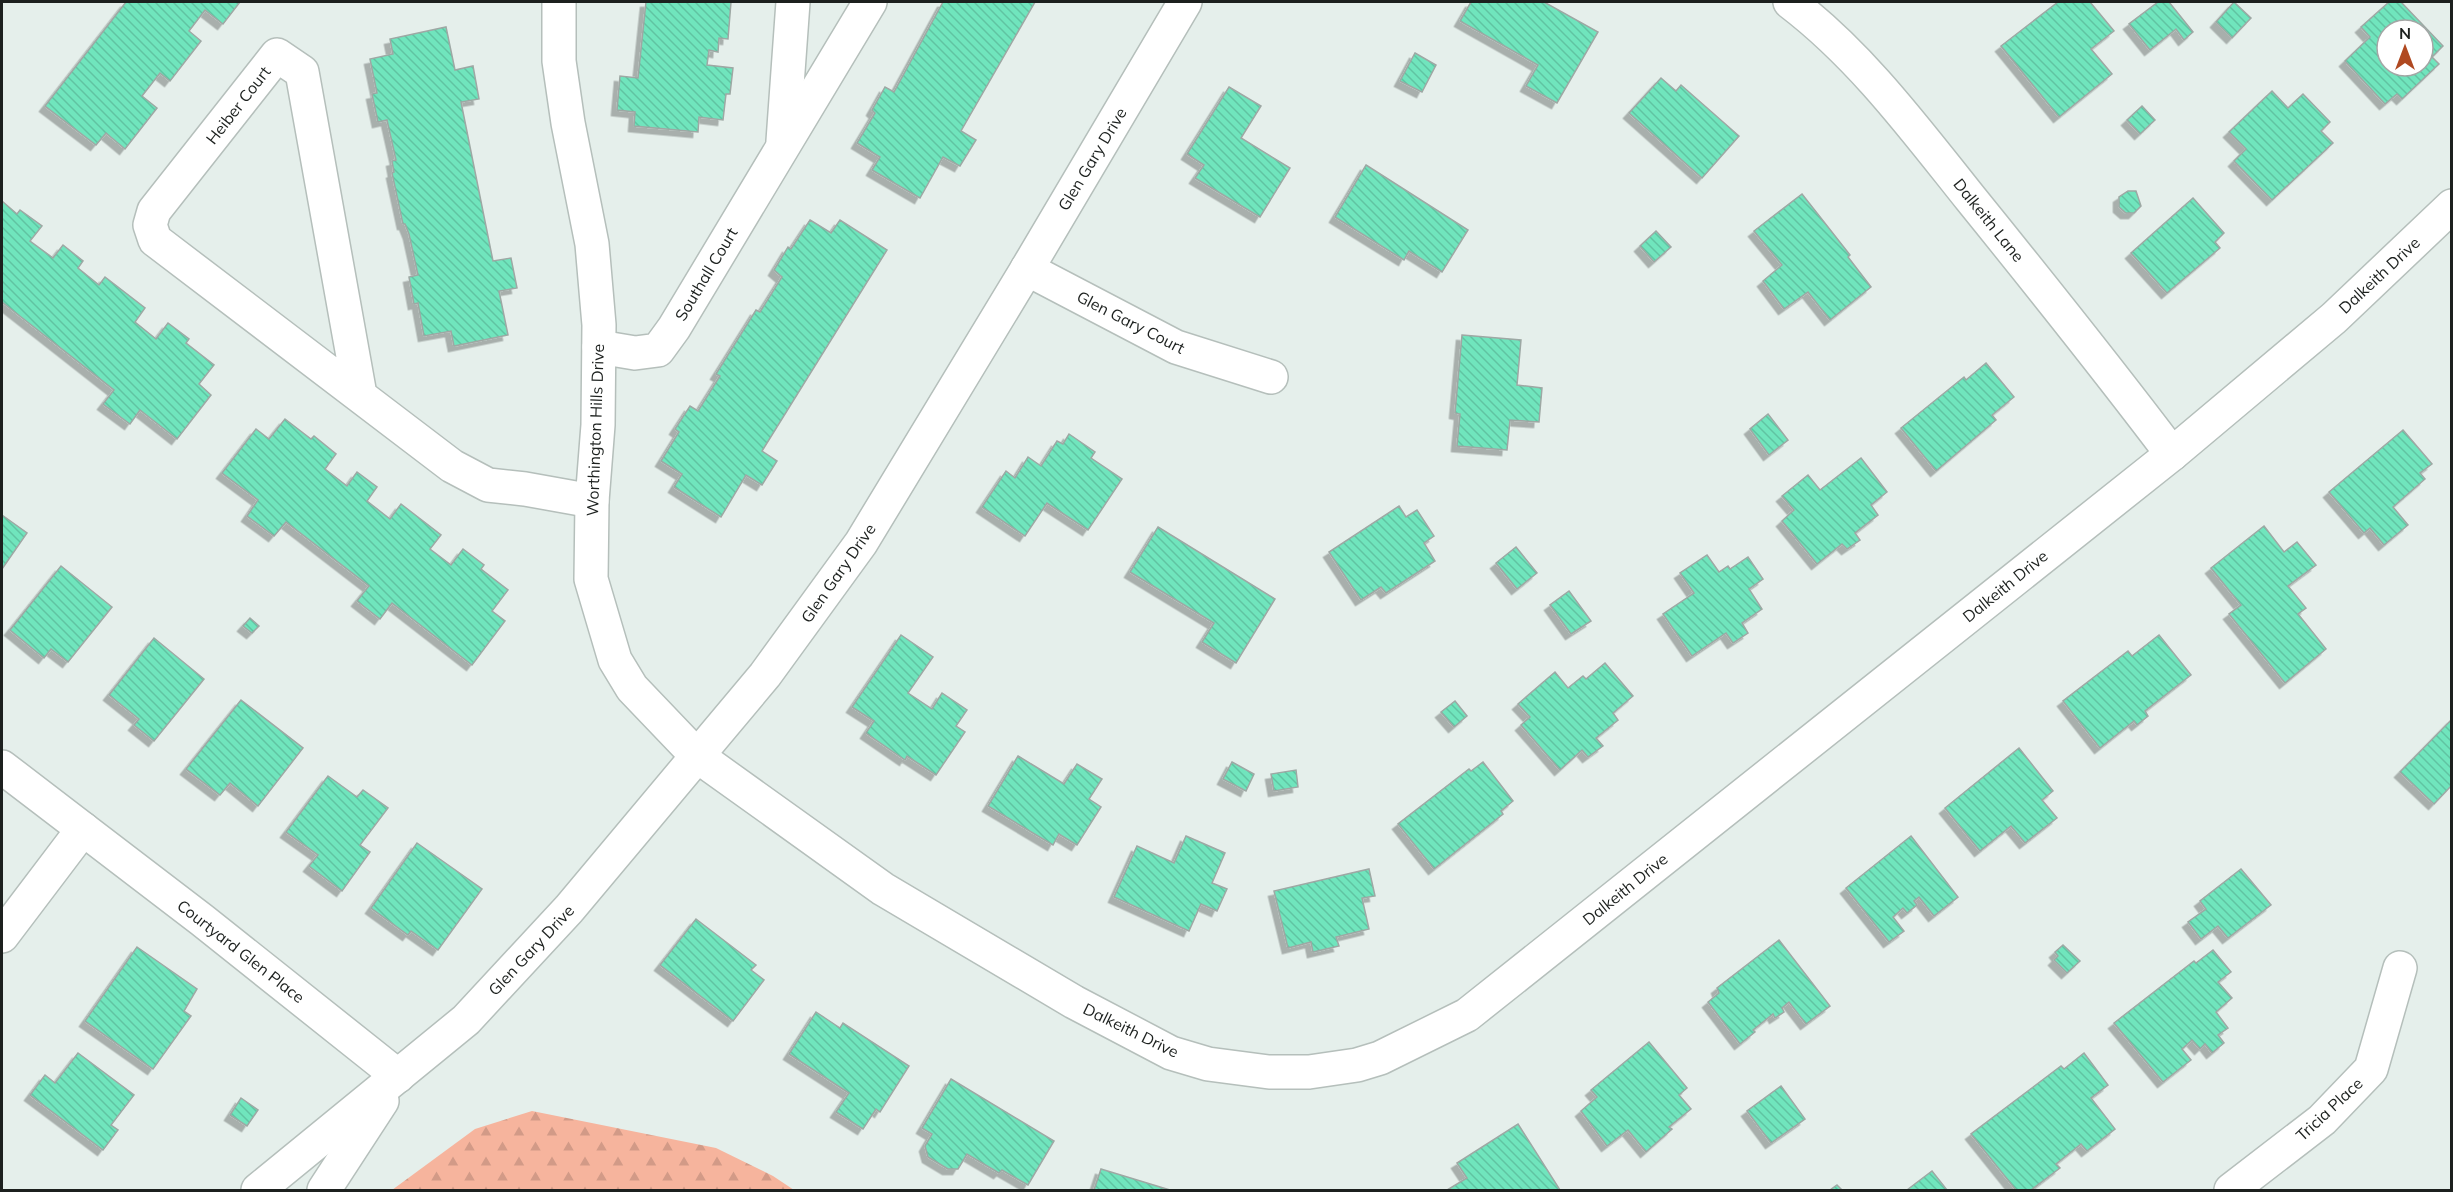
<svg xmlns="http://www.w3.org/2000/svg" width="2453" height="1192" font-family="Mulish,sans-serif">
	<defs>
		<pattern id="forest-firs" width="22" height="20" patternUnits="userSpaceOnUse" patternTransform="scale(1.5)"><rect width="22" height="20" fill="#f6b49d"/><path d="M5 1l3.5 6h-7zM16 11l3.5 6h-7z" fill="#d29a87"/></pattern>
		<pattern id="building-back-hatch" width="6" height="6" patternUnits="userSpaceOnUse" patternTransform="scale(1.5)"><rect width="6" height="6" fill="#6fe5bd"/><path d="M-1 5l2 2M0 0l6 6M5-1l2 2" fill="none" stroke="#60c4a2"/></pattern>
		<filter id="shadow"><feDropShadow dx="-5.5" dy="5.5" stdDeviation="0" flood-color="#0004"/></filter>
	</defs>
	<rect width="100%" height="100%" fill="#e5efeb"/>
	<!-- forest -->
	<path fill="url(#forest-firs)" d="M 532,1111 L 716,1148 L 773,1176 L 794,1190 L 392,1190 L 475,1129 Z"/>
	<!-- building -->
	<g fill="url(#building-back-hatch)" stroke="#9ea8a4" stroke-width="1.5" fill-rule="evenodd" filter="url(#shadow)">
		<path d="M 126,2 L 240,2 L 223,24 L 205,10 L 189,31 L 201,41 L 170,81 L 160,73 L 142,96 L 157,108 L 125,149 L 106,133 L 96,145 L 45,106 Z"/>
		<path d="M 646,2 L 731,2 L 728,39 L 719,38 L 718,52 L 709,50 L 707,65 L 733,68 L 730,94 L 726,94 L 723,120 L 699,117 L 698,132 L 634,126 L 635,112 L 617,110 L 620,76 L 638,78 Z"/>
		<path d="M 943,2 L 1035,2 L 961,131 L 976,140 L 960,166 L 943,157 L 920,198 L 872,170 L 880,157 L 857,143 L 875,113 L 872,110 L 885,87 L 894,92 Z"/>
		<path d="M 1471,2 L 1544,2 L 1598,32 L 1557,103 L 1526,86 L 1538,65 L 1460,21 Z"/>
		<path d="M 2058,2 L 2090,2 L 2114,31 L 2091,49 L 2112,74 L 2059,117 L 2001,46 Z"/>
		<path d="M 2158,2 L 2169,2 L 2193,32 L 2184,40 L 2176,29 L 2150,50 L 2129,24 Z"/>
		<path d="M 2234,2 L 2251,18 L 2232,38 L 2216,22 Z"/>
		<path d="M 2389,2 L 2401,2 L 2443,46 L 2432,57 L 2439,64 L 2402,99 L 2397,94 L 2385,104 L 2345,61 L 2370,37 L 2361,27 ZM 2387,30 L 2423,30 L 2423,66 L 2387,66 Z"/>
		<path d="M 446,27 L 455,70 L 473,66 L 479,99 L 461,102 L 493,261 L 511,258 L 517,288 L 499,291 L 508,335 L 454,346 L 451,331 L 424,336 L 418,303 L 414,304 L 409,277 L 418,275 L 409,234 L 405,224 L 403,224 L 392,173 L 394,172 L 392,161 L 396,160 L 387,120 L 378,122 L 372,94 L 377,93 L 370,59 L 393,54 L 390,39 Z"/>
		<path d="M 1415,53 L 1436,65 L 1422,92 L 1400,81 Z"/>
		<path d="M 1661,78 L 1676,91 L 1681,85 L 1739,136 L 1702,178 L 1629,113 Z"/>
		<path d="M 1229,87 L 1261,106 L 1241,138 L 1290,168 L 1260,217 L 1195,178 L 1204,165 L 1187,154 Z"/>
		<path d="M 2272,91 L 2288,108 L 2303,94 L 2330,122 L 2321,131 L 2333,143 L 2272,200 L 2234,161 L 2246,149 L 2229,132 Z"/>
		<path d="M 2142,106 L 2155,120 L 2140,134 L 2127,120 Z"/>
		<path d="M 1366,165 L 1468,230 L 1442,272 L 1409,251 L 1404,260 L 1335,217 Z"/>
		<path d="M 2128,191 L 2136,191 L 2141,206 L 2134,213 L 2126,213 L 2119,207 L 2119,197 Z"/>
		<path d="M 1802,194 L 1850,255 L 1848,257 L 1871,287 L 1830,320 L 1808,292 L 1784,309 L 1763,281 L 1782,265 L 1754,231 Z"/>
		<path d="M 2193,198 L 2224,233 L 2215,242 L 2220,248 L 2167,293 L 2131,253 Z"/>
		<path d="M 2,201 L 17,214 L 20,210 L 42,226 L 30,241 L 53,258 L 63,245 L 83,261 L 78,268 L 99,285 L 105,277 L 145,308 L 135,322 L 156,339 L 168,323 L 189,339 L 186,343 L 214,365 L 199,384 L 211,395 L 177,439 L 140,410 L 130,424 L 103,404 L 114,390 L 2,302 Z"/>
		<path d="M 810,220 L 831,233 L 840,220 L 887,250 L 762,451 L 777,461 L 762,485 L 746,475 L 721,517 L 674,487 L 682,474 L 661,461 L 679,432 L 675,429 L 690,406 L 698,411 L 720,376 L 716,374 L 756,310 L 760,312 L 782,277 L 774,270 L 788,247 L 791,249 Z"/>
		<path d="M 1656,231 L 1671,247 L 1654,262 L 1640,246 Z"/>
		<path d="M 1462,335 L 1521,340 L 1517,385 L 1542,388 L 1539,422 L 1510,420 L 1507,450 L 1457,446 L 1460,414 L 1455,413 Z"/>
		<path d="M 1986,363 L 2014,397 L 1992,415 L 1996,420 L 1936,471 L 1901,428 L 1964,377 L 1966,380 Z"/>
		<path d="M 1768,414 L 1788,440 L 1769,455 L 1750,429 Z"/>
		<path d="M 285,419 L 311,439 L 314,436 L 336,454 L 325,469 L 347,486 L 357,472 L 377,487 L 367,501 L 390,519 L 401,504 L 441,535 L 430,549 L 451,565 L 463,549 L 484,565 L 481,569 L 508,590 L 492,611 L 505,621 L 472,665 L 392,603 L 380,619 L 357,601 L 369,586 L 286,522 L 274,536 L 247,516 L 258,500 L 222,473 L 256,429 L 269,439 Z"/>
		<path d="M 2403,430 L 2432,464 L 2420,473 L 2425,479 L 2393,507 L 2408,525 L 2384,545 L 2370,528 L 2364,533 L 2329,492 Z"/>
		<path d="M 1069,434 L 1095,452 L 1091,458 L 1122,479 L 1088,530 L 1047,503 L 1025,536 L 982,507 L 1006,471 L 1015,478 L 1028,457 L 1041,466 L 1057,441 L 1063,444 Z"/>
		<path d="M 1861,458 L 1887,492 L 1871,505 L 1878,515 L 1855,533 L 1860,540 L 1847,549 L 1842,544 L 1817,564 L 1782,521 L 1794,510 L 1782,496 L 1808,475 L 1820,490 Z"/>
		<path d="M 1399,506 L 1406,517 L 1417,510 L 1434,536 L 1424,543 L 1435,561 L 1386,593 L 1381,587 L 1361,600 L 1329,552 Z"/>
		<path d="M 2,515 L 27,533 L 2,569 Z"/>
		<path d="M 2264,526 L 2284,552 L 2297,542 L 2316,565 L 2288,586 L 2306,608 L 2298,614 L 2326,649 L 2285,683 L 2229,614 L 2241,605 L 2211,568 Z"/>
		<path d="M 1158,527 L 1275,599 L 1236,663 L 1202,642 L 1214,623 L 1130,572 Z"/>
		<path d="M 1516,547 L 1537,573 L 1517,589 L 1496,563 Z"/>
		<path d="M 1707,555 L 1719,572 L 1728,566 L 1730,569 L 1748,557 L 1763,579 L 1749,589 L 1762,609 L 1742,623 L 1748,633 L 1733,643 L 1726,633 L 1692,656 L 1663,614 L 1694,593 L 1680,573 Z"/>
		<path d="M 61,566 L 112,607 L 68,662 L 51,649 L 44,658 L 10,630 Z"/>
		<path d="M 1569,591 L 1591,621 L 1571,634 L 1550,605 Z"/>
		<path d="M 250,618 L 259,626 L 252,633 L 243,626 Z"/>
		<path d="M 901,635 L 933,657 L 908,693 L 932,709 L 942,693 L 967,710 L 956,726 L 965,732 L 936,775 L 907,756 L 905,760 L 866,733 L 874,721 L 852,707 Z"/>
		<path d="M 2159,635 L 2191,675 L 2145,711 L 2148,716 L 2137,725 L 2134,721 L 2100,748 L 2063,701 L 2128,651 L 2132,656 Z"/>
		<path d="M 154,638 L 204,679 L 154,741 L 134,725 L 139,719 L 109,695 Z"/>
		<path d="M 1605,663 L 1633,696 L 1613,713 L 1618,720 L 1596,738 L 1603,746 L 1588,757 L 1582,750 L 1560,770 L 1521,725 L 1530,717 L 1518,704 L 1555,672 L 1568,688 L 1583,676 L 1586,679 Z"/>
		<path d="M 241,700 L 303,748 L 258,806 L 230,783 L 220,795 L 186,769 Z"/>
		<path d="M 1455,701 L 1467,716 L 1454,727 L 1441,712 Z"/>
		<path d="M 2452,719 L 2452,785 L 2434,804 L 2400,772 Z"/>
		<path d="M 2019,748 L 2053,791 L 2042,800 L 2057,818 L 2025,843 L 2011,826 L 1980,851 L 1945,808 Z"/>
		<path d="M 1018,756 L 1064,784 L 1077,764 L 1102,779 L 1089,799 L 1101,807 L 1077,845 L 1059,834 L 1053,845 L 988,806 Z"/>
		<path d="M 1232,762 L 1254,774 L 1246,791 L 1223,779 Z"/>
		<path d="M 1483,762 L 1513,801 L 1501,811 L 1503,814 L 1434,869 L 1398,824 L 1469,769 L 1471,771 Z"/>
		<path d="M 1296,770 L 1298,787 L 1274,791 L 1271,774 Z"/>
		<path d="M 328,776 L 357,797 L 363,790 L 388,808 L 360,845 L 370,852 L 342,891 L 309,866 L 318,855 L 286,832 Z"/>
		<path d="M 1186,836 L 1225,853 L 1212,883 L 1227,889 L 1217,911 L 1201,904 L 1189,931 L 1114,897 L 1137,846 L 1174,863 Z"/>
		<path d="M 1911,836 L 1958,897 L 1934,916 L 1919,897 L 1914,901 L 1917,905 L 1907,913 L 1903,908 L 1893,917 L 1904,931 L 1889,942 L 1846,888 Z"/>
		<path d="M 417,843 L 482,889 L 438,950 L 411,931 L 408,935 L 371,908 Z"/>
		<path d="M 1369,869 L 1375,896 L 1362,898 L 1369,929 L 1336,937 L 1339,946 L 1313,952 L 1311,942 L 1288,948 L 1274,891 Z"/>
		<path d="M 2241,869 L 2271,905 L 2228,938 L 2218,926 L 2201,939 L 2188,922 L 2206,909 L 2200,901 Z"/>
		<path d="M 696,919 L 756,965 L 751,970 L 764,980 L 733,1021 L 660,965 Z"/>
		<path d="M 1779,940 L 1830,1006 L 1806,1024 L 1789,1002 L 1782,1008 L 1784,1012 L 1775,1018 L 1773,1014 L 1753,1030 L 1755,1032 L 1740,1044 L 1708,1002 L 1719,993 L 1717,988 Z"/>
		<path d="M 2063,945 L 2080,961 L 2067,973 L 2054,960 L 2058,956 L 2055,952 Z"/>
		<path d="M 137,947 L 197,989 L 184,1011 L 191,1016 L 153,1069 L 85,1021 Z"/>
		<path d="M 2213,950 L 2231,972 L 2218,982 L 2232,998 L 2216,1012 L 2228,1028 L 2218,1035 L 2224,1043 L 2212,1053 L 2205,1044 L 2200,1049 L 2192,1040 L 2182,1049 L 2191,1060 L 2163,1082 L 2114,1023 L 2194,961 L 2196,963 Z"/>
		<path d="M 816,1012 L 840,1028 L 843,1023 L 909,1066 L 880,1112 L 876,1109 L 863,1129 L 836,1112 L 849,1093 L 789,1054 Z"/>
		<path d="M 1649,1042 L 1687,1088 L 1679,1095 L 1691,1109 L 1669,1127 L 1672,1129 L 1646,1152 L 1628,1130 L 1607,1146 L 1581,1111 L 1597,1097 L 1591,1090 Z"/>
		<path d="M 78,1053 L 134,1095 L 111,1125 L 118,1130 L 103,1150 L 30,1095 L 45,1075 L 55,1083 Z"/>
		<path d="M 2084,1053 L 2108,1085 L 2091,1098 L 2115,1129 L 2087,1151 L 2081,1144 L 2056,1164 L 2060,1168 L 2031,1190 L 2016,1190 L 1971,1134 L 2061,1066 L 2064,1069 Z"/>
		<path d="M 951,1079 L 1054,1141 L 1028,1185 L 1002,1170 L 999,1173 L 967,1154 L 958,1169 L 948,1169 L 928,1157 L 925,1146 L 932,1134 L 922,1128 Z"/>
		<path d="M 1781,1086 L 1805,1119 L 1771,1143 L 1747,1111 Z"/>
		<path d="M 241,1098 L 258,1110 L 247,1126 L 230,1115 Z"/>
		<path d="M 1518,1124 L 1560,1190 L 1447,1190 L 1467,1178 L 1457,1163 Z"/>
		<path d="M 1101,1169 L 1170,1190 L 1094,1190 Z"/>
		<path d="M 1932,1171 L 1947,1190 L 1907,1190 Z"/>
		<path d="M 1837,1185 L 1842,1190 L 1830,1190 Z"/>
	</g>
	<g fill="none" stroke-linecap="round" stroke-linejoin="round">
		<!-- street casing -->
		<g stroke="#b5bfbb" stroke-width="36">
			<g id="street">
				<path d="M 559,2 L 559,61 L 568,123 L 592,244 L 599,325 L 598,425 L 592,501 L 591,579 L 615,660 L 632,688 L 696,755 L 883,889 L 1074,1002 L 1171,1053 L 1208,1064 L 1269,1072 L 1309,1072 L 1357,1065 L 1380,1058 L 1467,1015 L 2172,454 L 2334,318 L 2452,206"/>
				<path d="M 1790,2 C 1861,56 1915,129 1971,199 C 2039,283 2107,368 2172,454"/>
				<path d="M 783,141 L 793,2"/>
				<path d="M 1027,269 L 1176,347 L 1271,377"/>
				<path d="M 599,347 L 635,353 L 658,350 L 674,328 L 870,2"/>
				<path d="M 360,395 L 302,72 L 277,55 L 154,211 L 150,225 L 155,240 L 452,466 L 488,485 L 525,489 L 592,501"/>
				<path d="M 2,767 L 83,829 L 2,936"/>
				<path d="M 83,829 L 202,920 L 398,1076"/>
				<path d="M 258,1190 L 466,1020 L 569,909 L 765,675 L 861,543 L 1027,269 L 1185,2"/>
				<path d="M 324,1190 L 382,1101"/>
				<path d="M 2231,1190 L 2322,1120 L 2371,1069 L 2400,968"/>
			</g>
		</g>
		<!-- street -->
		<use href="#street" stroke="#fff" stroke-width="33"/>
	</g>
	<g text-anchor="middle" stroke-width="6" stroke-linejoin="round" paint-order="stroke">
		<!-- street labels -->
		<g font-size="16" fill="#1c201e" stroke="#fff">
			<text transform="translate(238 105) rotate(-52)" y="6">Heiber Court</text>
			<text transform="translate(1092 159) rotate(-59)" y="6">Glen Gary Drive</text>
			<text transform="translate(1989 220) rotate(51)" y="6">Dalkeith Lane</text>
			<text transform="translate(706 274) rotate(-59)" y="6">Southall Court</text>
			<text transform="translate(2379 275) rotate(-43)" y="6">Dalkeith Drive</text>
			<text transform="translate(1131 322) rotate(27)" y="6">Glen Gary Court</text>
			<text transform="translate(595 430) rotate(-88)" y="6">Worthington Hills Drive</text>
			<text transform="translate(838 573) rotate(-55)" y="6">Glen Gary Drive</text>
			<text transform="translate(2005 586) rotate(-39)" y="6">Dalkeith Drive</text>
			<text transform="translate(1625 889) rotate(-39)" y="6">Dalkeith Drive</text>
			<text transform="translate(531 950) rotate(-47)" y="6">Glen Gary Drive</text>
			<text transform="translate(241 951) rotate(38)" y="6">Courtyard Glen Place</text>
			<text transform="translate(1131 1030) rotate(26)" y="6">Dalkeith Drive</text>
			<text transform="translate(2329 1109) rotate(-43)" y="6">Tricia Place</text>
		</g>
	</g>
	<!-- border -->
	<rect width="2453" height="1192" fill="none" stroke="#1c201e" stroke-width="6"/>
	<!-- north arrow -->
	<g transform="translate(2405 48)"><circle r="28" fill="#ffffff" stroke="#a4a6a5" stroke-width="1.5"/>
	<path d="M0-4.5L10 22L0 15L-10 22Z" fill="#b04921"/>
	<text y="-9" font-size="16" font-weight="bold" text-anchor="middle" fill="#1c201e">N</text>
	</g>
</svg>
